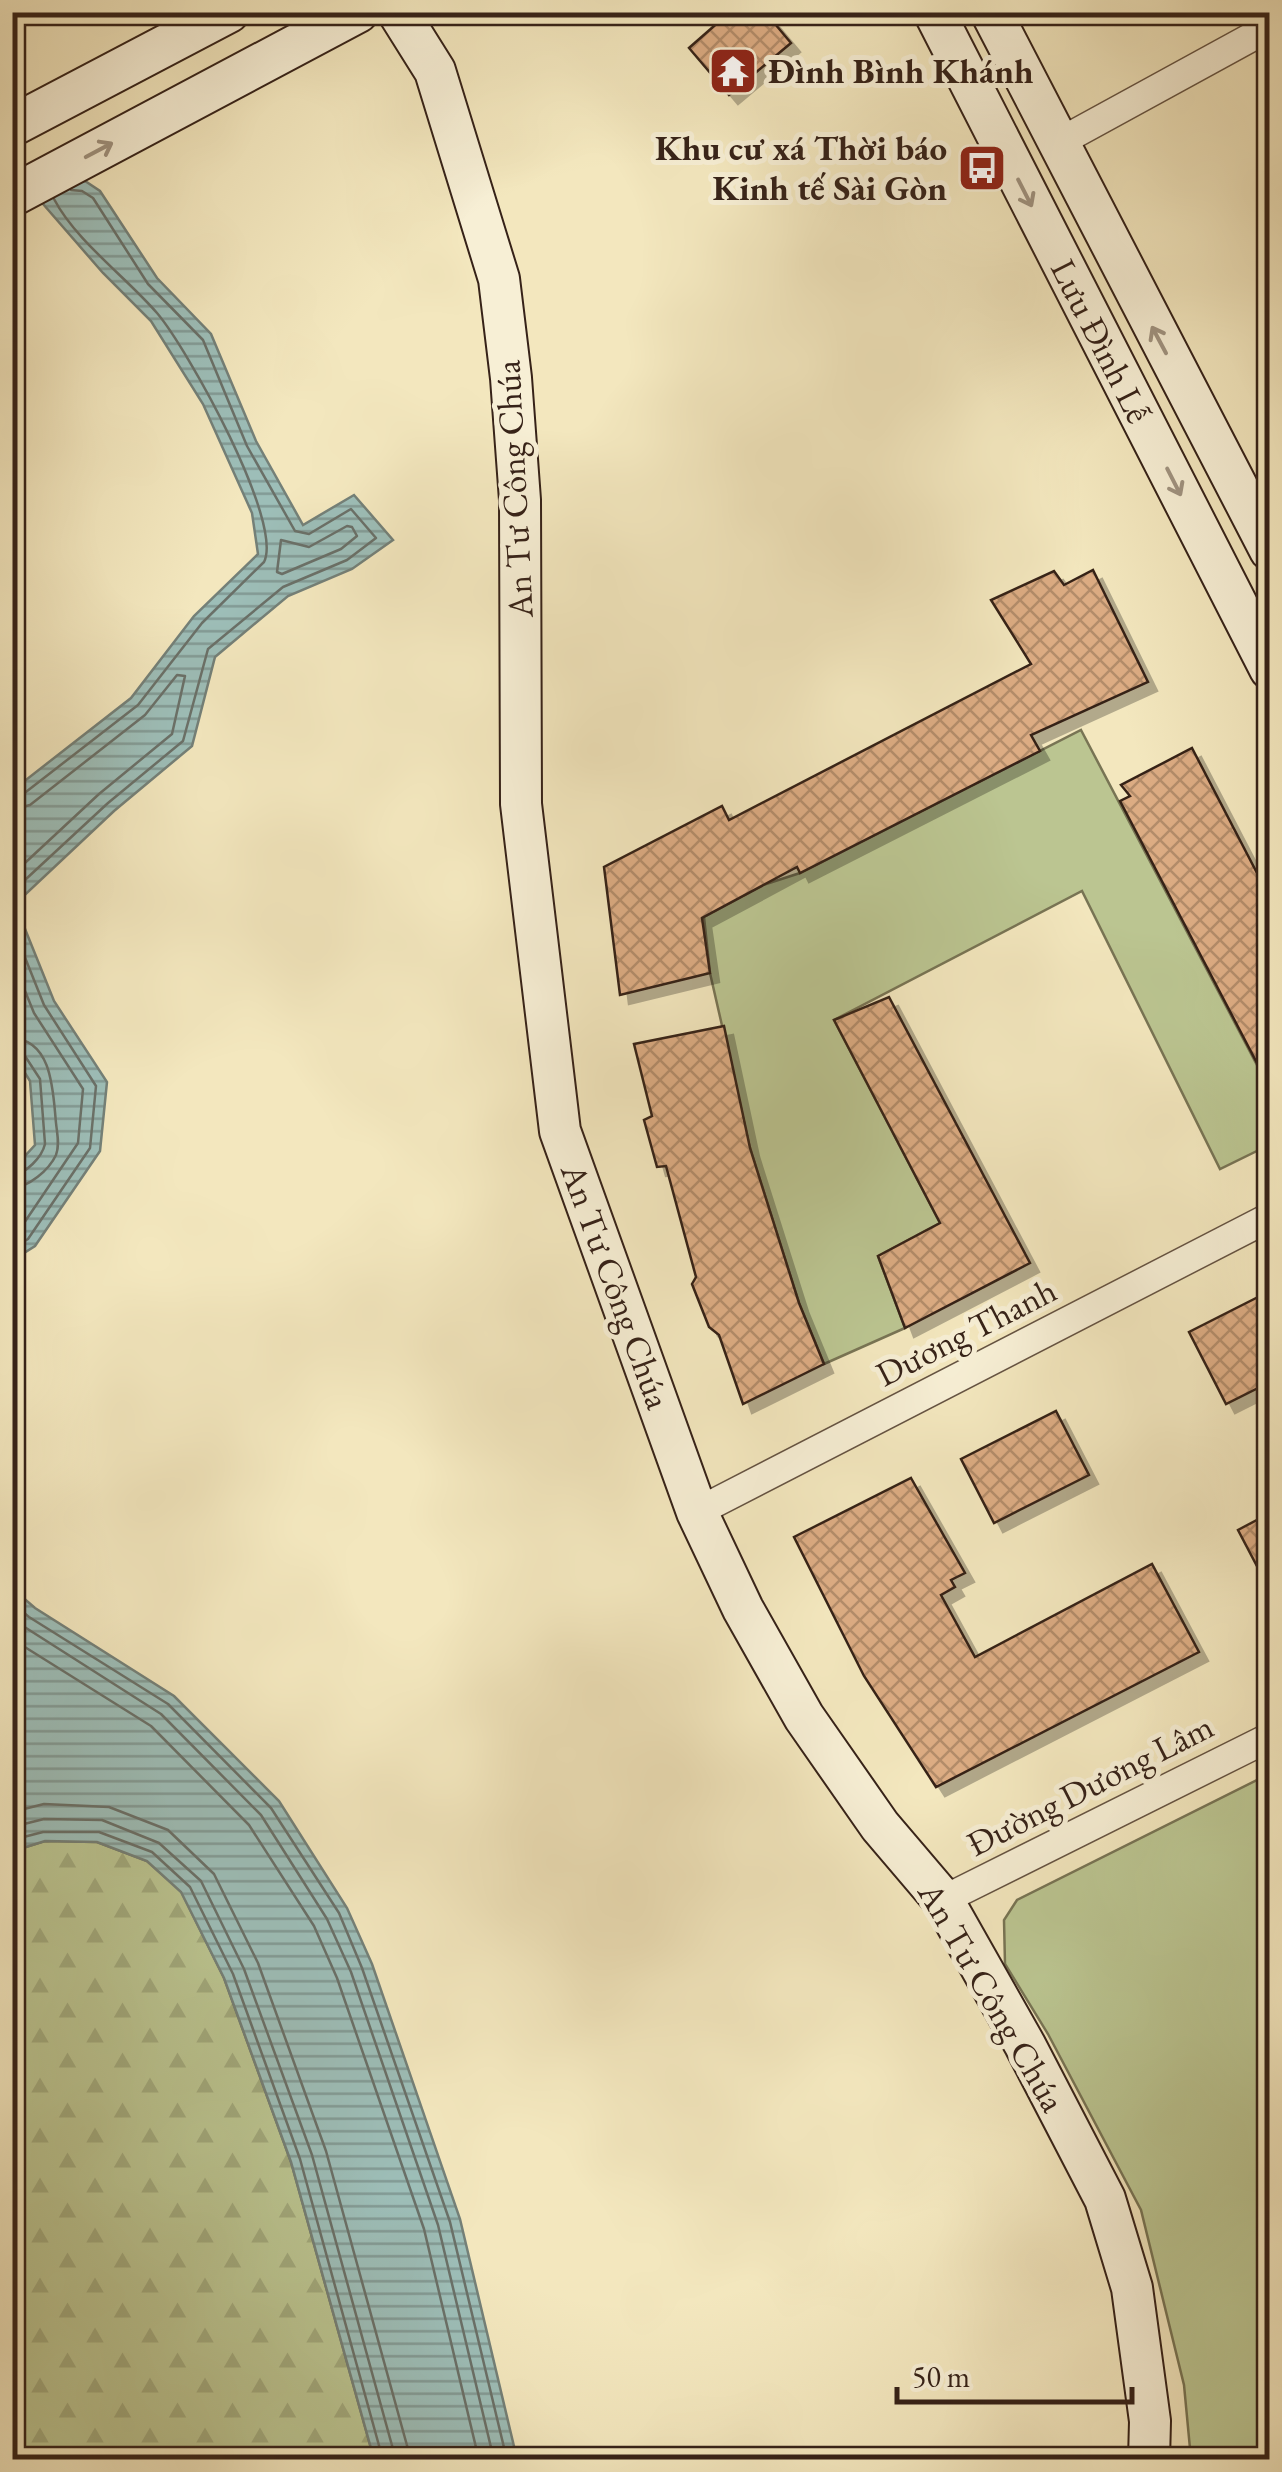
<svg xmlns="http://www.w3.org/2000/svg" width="1282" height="2472" font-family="'EB Garamond',serif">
	<defs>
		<pattern id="forest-firs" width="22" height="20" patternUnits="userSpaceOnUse" patternTransform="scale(2.5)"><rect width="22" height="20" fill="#bbc591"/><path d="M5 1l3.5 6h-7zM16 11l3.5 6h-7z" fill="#a1a97c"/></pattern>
		<pattern id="water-rules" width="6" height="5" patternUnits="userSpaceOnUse" patternTransform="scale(2.5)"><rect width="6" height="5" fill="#9dbeb8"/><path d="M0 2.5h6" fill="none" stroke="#819a95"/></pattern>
		<pattern id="building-cross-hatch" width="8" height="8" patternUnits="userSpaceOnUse" patternTransform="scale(2.5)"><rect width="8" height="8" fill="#dcac83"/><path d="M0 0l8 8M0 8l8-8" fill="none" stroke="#b38c6a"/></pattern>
		<filter id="shadow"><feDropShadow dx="9" dy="9" stdDeviation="0" flood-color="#0004"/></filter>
	</defs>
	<rect width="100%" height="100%" fill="#f3e7be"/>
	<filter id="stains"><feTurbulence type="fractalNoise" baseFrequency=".002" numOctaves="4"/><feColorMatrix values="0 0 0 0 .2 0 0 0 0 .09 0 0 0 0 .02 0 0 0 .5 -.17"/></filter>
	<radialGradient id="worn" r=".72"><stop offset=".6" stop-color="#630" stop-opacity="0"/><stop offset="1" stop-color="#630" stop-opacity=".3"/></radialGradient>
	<!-- green -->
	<g fill="#bbc591" stroke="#787454" stroke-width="2.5">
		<path d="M 1081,730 L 1269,1088 L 1269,1145 L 1220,1169 L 1082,891 L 834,1020 L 940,1223 L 878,1256 L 905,1328 L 824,1364 L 799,1303 L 750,1148 L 710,973 L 704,917 L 763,885 L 800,873 Z"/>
		<path d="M 1269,1774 L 1269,2459 L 1191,2459 L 1184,2385 L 1141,2210 L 1048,2034 L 1005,1964 L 1004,1920 L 1017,1900 Z"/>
	</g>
	<!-- forest -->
	<path fill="url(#forest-firs)" stroke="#787454" stroke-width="2.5" d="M 45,1841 L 97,1842 L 147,1861 L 181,1891 L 224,1978 L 291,2162 L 374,2459 L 13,2460 L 13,1851 Z"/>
	<!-- water -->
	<g fill="url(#water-rules)" stroke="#748078" stroke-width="2.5">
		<path d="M 62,180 L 85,181 L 100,191 L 157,278 L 211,334 L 256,441 L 303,525 L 354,495 L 393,540 L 352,569 L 288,596 L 215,657 L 192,746 L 114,811 L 15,904 L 54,1001 L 107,1082 L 100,1151 L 35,1246 L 13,1260 L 13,1169 L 35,1145 L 30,1081 L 13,1054 L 13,790 L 131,698 L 194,616 L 258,554 L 252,513 L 203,404 L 151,321 L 103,273 L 43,204 L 47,184 Z"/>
		<path d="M 13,1589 L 35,1608 L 174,1696 L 279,1801 L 347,1908 L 372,1964 L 460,2219 L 517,2459 L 374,2459 L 291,2162 L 224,1978 L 181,1892 L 147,1861 L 97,1842 L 45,1841 L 13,1851 Z"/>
	</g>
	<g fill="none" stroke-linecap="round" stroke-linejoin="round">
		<!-- shore -->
		<g stroke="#6a7068" stroke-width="2.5">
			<path d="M 347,526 L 352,527 L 357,536 L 341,549 L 282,574 L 277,572 L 281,540 L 309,547 Z"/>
			<path d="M 12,797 L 22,795 L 138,705 L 202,623 L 264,562 C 284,522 187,348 157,313 C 126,277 76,241 54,199"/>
			<path d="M 12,810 L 30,805 L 145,715 L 177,675 L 185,676 L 172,734 L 99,794 L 12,875"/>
			<path d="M 12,892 L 108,803 L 183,741 L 208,649 L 283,587 L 347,560 L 376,538 L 351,509 L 309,534 L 295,531 L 247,446 L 203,340 L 148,284 L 93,198 L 82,191 L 71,190"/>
			<path d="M 12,925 L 44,1005 L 96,1086 L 90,1148 L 28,1239 L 12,1249"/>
			<path d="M 12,959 L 34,1013 L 83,1089 L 78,1143 L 20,1229 L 12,1234"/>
			<path d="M 12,1038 C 53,1040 53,1093 56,1123 C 57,1133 60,1145 56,1155 C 49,1170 29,1187 12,1188"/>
			<path d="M 12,1050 L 23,1053 L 40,1079 L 45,1144 C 42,1157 26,1174 12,1175"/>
			<path d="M 12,1603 L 29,1617 L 168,1704 L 271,1808 L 339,1913 L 362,1968 L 450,2222 L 507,2460"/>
			<path d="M 12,1619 L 161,1714 L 261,1815 L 327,1919 L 351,1972 L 438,2225 L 494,2460"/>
			<path d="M 12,1639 L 151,1726 L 249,1825 L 314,1926 L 337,1978 L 424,2229 L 479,2460"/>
			<path d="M 12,1812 L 44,1804 L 109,1807 L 168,1830 L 214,1874 L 258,1963 L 326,2151 L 411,2460"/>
			<path d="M 12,1827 L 44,1819 L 102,1820 L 159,1843 L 201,1881 L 244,1969 L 312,2155 L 396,2460"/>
			<path d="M 12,1840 L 43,1832 L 99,1832 L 152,1852 L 190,1887 L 233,1974 L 300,2159 L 383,2460"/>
		</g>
	</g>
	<!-- building -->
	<g fill="url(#building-cross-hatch)" stroke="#362218" stroke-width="2.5" filter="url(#shadow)">
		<path d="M 730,12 L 765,12 L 791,43 L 729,95 L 689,48 Z"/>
		<path d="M 1093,570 L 1148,682 L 1031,735 L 1040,751 L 800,873 L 797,867 L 702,918 L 710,973 L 620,995 L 604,867 L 722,806 L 729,820 L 1031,664 L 991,600 L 1054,571 L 1064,585 Z"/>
		<path d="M 1192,748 L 1270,898 L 1270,1088 L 1120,801 L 1130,796 L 1121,785 Z"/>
		<path d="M 889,997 L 1030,1263 L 905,1328 L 878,1256 L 940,1223 L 834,1020 Z"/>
		<path d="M 724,1026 L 750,1148 L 799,1303 L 824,1364 L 743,1404 L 719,1335 L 709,1327 L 692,1284 L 696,1277 L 666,1166 L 657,1167 L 644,1120 L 652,1116 L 634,1044 Z"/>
		<path d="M 1270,1291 L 1270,1382 L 1226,1404 L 1189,1332 Z"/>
		<path d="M 1056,1411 L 1089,1475 L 994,1523 L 961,1459 Z"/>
		<path d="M 911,1478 L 965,1573 L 951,1580 L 955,1587 L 941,1595 L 975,1657 L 1152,1564 L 1199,1652 L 936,1787 L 864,1676 L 794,1537 Z"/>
		<path d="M 1270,1513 L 1270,1591 L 1238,1530 Z"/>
	</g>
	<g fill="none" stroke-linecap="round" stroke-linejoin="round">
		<!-- street casing -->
		<g stroke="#655342" stroke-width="31">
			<g id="street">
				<path d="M 1056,144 L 1270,27"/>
				<path d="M 697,1512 L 1270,1217"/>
				<path d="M 943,1900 L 1270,1737"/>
			</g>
		</g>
		<!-- secondary casing -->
		<g stroke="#362218" stroke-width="44">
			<g id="secondary">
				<path d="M 398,12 L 435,71 L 499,279 L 511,378 L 520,500 L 521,804 L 560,1131 L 697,1512 L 743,1609 L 804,1717 L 880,1826 L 943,1900 L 1025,2045 L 1105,2199 L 1132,2288 L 1150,2421 L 1149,2460"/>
				<path d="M 934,12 L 1270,669"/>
				<path d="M 991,12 L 1270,550"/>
				<path d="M 12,126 L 229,12"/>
				<path d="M 12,196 L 358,12"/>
			</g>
		</g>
		<!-- street -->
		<use href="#street" stroke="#f7efd5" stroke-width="28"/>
		<!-- secondary -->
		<use href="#secondary" stroke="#f7efd5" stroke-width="40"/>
	</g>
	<!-- one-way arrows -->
	<defs><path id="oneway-shaft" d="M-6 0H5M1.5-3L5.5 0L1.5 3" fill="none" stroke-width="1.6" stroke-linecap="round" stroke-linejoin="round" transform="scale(2.5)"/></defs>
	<g stroke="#a09380">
		<use href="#oneway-shaft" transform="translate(99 150) rotate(-28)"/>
		<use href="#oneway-shaft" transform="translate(1025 193) rotate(63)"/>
		<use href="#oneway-shaft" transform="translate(1159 340) rotate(-118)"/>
		<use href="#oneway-shaft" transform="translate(1174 482) rotate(63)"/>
	</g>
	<!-- icons -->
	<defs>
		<g id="temple-square" transform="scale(2.5)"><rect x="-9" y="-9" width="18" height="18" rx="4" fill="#8f2418" stroke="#f7efd5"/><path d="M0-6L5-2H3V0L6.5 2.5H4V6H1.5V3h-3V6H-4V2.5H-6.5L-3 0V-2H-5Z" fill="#fff"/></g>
		<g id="bus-square" transform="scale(2.5)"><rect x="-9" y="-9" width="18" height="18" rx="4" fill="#8f2418" stroke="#f7efd5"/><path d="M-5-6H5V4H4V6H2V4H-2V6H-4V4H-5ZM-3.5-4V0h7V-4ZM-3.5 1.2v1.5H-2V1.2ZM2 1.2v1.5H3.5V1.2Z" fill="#fff"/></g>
	</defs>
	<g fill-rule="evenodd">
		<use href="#temple-square" x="733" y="71"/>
		<use href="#bus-square" x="982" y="168"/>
	</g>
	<g text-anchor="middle" stroke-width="10" stroke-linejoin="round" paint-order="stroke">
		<!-- poi labels -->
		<g font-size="35" font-weight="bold" fill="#362218" stroke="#f7efd5" text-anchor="start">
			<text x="768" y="83">Đình Bình Khánh</text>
			<text x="947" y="160" text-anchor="end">Khu cư xá Thời báo<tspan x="947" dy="40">Kinh tế Sài Gòn</tspan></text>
		</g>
		<!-- street labels -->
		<g font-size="35" fill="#362218" stroke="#f7efd5">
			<text transform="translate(1101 341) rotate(63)" y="12">Lưu Đình Lễ</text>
			<text transform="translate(514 489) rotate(-93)" y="12">An Tư Công Chúa</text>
			<text transform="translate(616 1286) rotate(70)" y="12">An Tư Công Chúa</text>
			<text transform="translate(966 1332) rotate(-27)" y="12">Dương Thanh</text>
			<text transform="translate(1090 1785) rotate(-27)" y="12">Đường Dương Lâm</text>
			<text transform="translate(992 1997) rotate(60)" y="12">An Tư Công Chúa</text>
		</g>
	</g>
	<!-- margin -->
	<rect width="1282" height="2472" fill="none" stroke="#f3e7be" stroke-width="50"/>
	<rect x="15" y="15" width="1252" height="2442" fill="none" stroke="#362218" stroke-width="5"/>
	<rect x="25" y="25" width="1232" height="2422" fill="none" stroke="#362218" stroke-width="2.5"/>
	<!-- scale -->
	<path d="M897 2387v15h235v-15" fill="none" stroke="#362218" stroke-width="5"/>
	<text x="912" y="2387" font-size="30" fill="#362218" stroke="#f7efd5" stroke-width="8" paint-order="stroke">50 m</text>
	<rect width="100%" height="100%" filter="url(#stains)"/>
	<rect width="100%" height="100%" fill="url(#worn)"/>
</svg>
